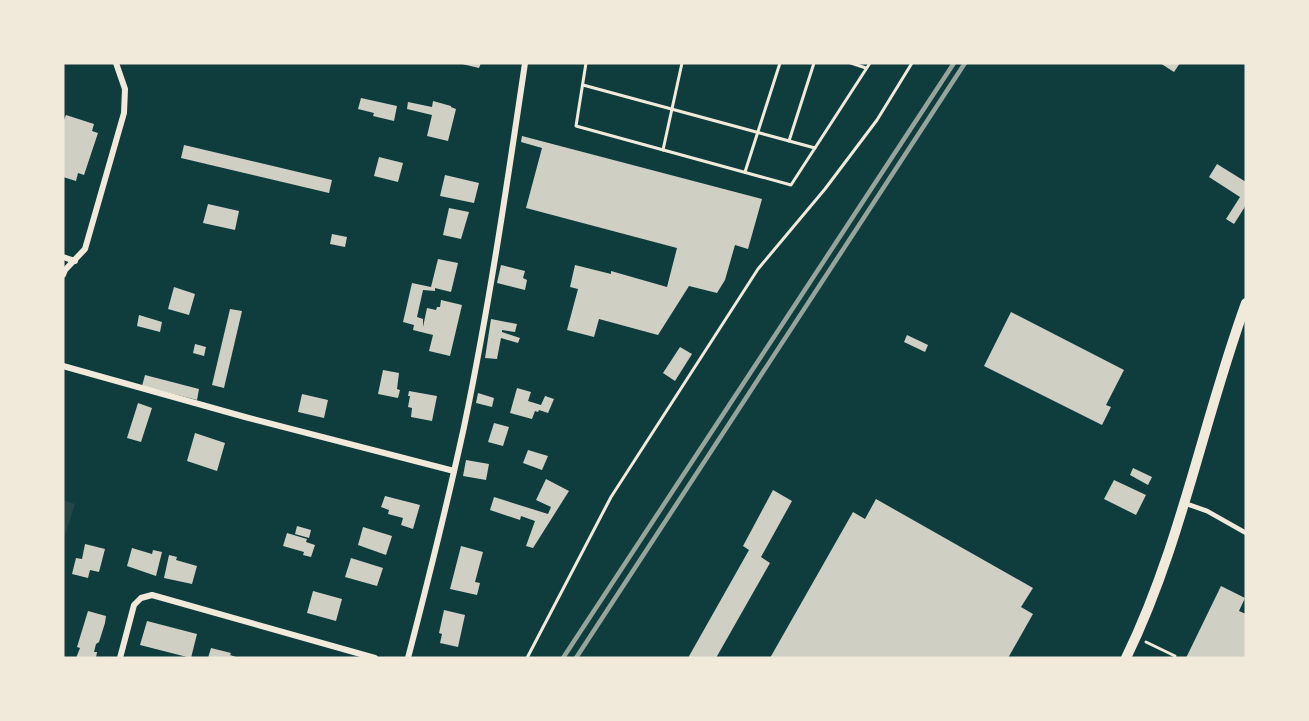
<svg xmlns="http://www.w3.org/2000/svg" width="1309" height="721" font-family="Raleway,sans-serif">
	<rect width="100%" height="100%" fill="#0f3d3e"/>
	<!-- green -->
	<path fill="#244646" d="M 63,500 L 75,504 L 63,541 Z"/>
	<!-- building -->
	<g fill="#cfcfc3">
		<path d="M 458,63 L 481,63 L 479,68 Z"/>
		<path d="M 1160,63 L 1180,63 L 1174,72 Z"/>
		<path d="M 361,98 L 397,106 L 394,121 L 373,116 L 374,113 L 358,109 Z"/>
		<path d="M 433,101 L 451,106 L 451,107 L 456,109 L 448,141 L 427,136 L 432,115 L 407,109 L 408,102 L 432,107 Z"/>
		<path d="M 66,115 L 94,124 L 92,131 L 98,133 L 84,175 L 78,173 L 76,181 L 63,177 L 63,122 Z"/>
		<path d="M 522,136 L 762,199 L 748,249 L 735,245 L 725,280 L 717,293 L 689,286 L 658,335 L 599,319 L 594,337 L 567,330 L 578,289 L 570,287 L 575,265 L 611,274 L 611,271 L 667,287 L 677,248 L 526,208 L 542,148 L 521,142 Z"/>
		<path d="M 184,145 L 332,180 L 329,193 L 181,158 Z"/>
		<path d="M 379,157 L 403,163 L 398,182 L 374,176 Z"/>
		<path d="M 1217,164 L 1246,182 L 1246,205 L 1234,224 L 1226,219 L 1240,197 L 1209,177 Z"/>
		<path d="M 445,175 L 479,183 L 474,203 L 440,196 Z"/>
		<path d="M 208,204 L 239,211 L 235,230 L 203,223 Z"/>
		<path d="M 449,208 L 469,212 L 461,239 L 443,235 Z"/>
		<path d="M 332,234 L 347,237 L 345,247 L 330,244 Z"/>
		<path d="M 438,259 L 458,263 L 451,292 L 435,288 L 435,291 L 423,290 L 417,317 L 423,319 L 423,327 L 427,308 L 436,310 L 437,307 L 440,307 L 441,300 L 462,305 L 450,356 L 429,351 L 433,335 L 413,330 L 414,325 L 403,322 L 412,283 L 431,287 Z"/>
		<path d="M 501,265 L 525,271 L 523,278 L 527,280 L 525,290 L 497,283 Z"/>
		<path d="M 174,287 L 195,294 L 189,315 L 168,309 Z"/>
		<path d="M 230,309 L 242,311 L 224,388 L 212,385 Z"/>
		<path d="M 1011,312 L 1124,370 L 1106,405 L 1111,407 L 1102,425 L 984,366 Z"/>
		<path d="M 139,315 L 162,322 L 160,332 L 137,326 Z"/>
		<path d="M 491,319 L 517,324 L 515,332 L 502,330 L 502,332 L 520,338 L 518,343 L 501,338 L 497,359 L 485,358 Z"/>
		<path d="M 907,335 L 928,345 L 925,352 L 904,342 Z"/>
		<path d="M 195,344 L 206,347 L 204,356 L 193,353 Z"/>
		<path d="M 680,347 L 692,354 L 675,381 L 663,373 Z"/>
		<path d="M 383,370 L 399,373 L 397,389 L 400,390 L 398,398 L 378,394 Z"/>
		<path d="M 145,375 L 199,389 L 197,400 L 142,386 Z"/>
		<path d="M 517,388 L 531,392 L 528,401 L 541,405 L 545,396 L 554,399 L 548,413 L 539,410 L 538,412 L 535,411 L 532,419 L 510,413 Z"/>
		<path d="M 409,391 L 437,396 L 432,421 L 411,417 L 412,408 L 408,407 L 410,396 L 408,396 Z"/>
		<path d="M 478,393 L 494,398 L 492,407 L 476,403 Z"/>
		<path d="M 302,394 L 328,400 L 324,418 L 298,412 Z"/>
		<path d="M 138,403 L 152,408 L 141,442 L 127,438 Z"/>
		<path d="M 494,423 L 509,427 L 503,446 L 488,442 Z"/>
		<path d="M 195,433 L 225,443 L 217,471 L 187,461 Z"/>
		<path d="M 528,450 L 548,456 L 542,470 L 523,463 Z"/>
		<path d="M 466,460 L 489,464 L 486,480 L 463,476 Z"/>
		<path d="M 1133,468 L 1152,477 L 1148,485 L 1130,475 Z"/>
		<path d="M 546,479 L 569,491 L 533,548 L 526,546 L 535,521 L 521,516 L 520,520 L 490,510 L 494,497 L 548,514 L 551,507 L 536,500 Z"/>
		<path d="M 1114,480 L 1146,495 L 1136,515 L 1104,499 Z"/>
		<path d="M 773,490 L 792,501 L 761,557 L 770,563 L 716,658 L 688,658 L 749,550 L 743,546 Z"/>
		<path d="M 385,496 L 420,505 L 413,529 L 401,525 L 403,518 L 388,514 L 389,510 L 381,507 Z"/>
		<path d="M 876,499 L 1033,588 L 1021,607 L 1033,614 L 1008,658 L 770,658 L 853,512 L 865,519 Z"/>
		<path d="M 297,526 L 311,530 L 309,538 L 295,534 Z"/>
		<path d="M 363,527 L 392,536 L 386,555 L 358,545 Z"/>
		<path d="M 287,533 L 307,539 L 306,542 L 315,545 L 311,557 L 303,555 L 304,552 L 283,546 Z"/>
		<path d="M 85,544 L 105,549 L 99,572 L 90,570 L 88,578 L 72,574 L 76,558 L 82,559 Z"/>
		<path d="M 461,546 L 483,552 L 475,582 L 480,583 L 477,595 L 450,589 Z"/>
		<path d="M 132,548 L 152,554 L 153,550 L 162,552 L 156,576 L 127,566 Z"/>
		<path d="M 169,555 L 177,557 L 176,560 L 197,566 L 192,584 L 164,578 Z"/>
		<path d="M 351,558 L 383,568 L 377,586 L 345,577 Z"/>
		<path d="M 1221,586 L 1245,598 L 1239,611 L 1246,614 L 1246,658 L 1186,658 Z"/>
		<path d="M 313,591 L 342,599 L 336,621 L 307,613 Z"/>
		<path d="M 444,610 L 465,615 L 458,647 L 440,643 L 442,634 L 439,633 Z"/>
		<path d="M 88,611 L 106,616 L 105,623 L 99,642 L 96,644 L 94,652 L 97,652 L 96,658 L 76,658 L 80,648 L 77,647 Z"/>
		<path d="M 147,621 L 197,634 L 191,658 L 140,645 Z"/>
		<path d="M 211,648 L 231,653 L 230,655 L 239,658 L 208,658 Z"/>
	</g>
	<g fill="none" stroke-linecap="round" stroke-linejoin="round">
		<!-- path -->
		<g stroke="#f1e9da" stroke-width="3">
			<path d="M 586,63 L 576,126 L 791,185 L 870,63"/>
			<path d="M 851,63 L 866,68"/>
			<path d="M 583,85 L 815,148"/>
			<path d="M 789,141 L 814,63"/>
			<path d="M 663,150 L 682,63"/>
			<path d="M 745,172 L 780,63"/>
			<path d="M 1146,642 L 1175,656"/>
			<path d="M 527,658 L 611,497 L 758,269 L 825,189 L 877,120 L 912,63"/>
		</g>
		<!-- service -->
		<path stroke="#f1e9da" stroke-width="4.5" d="M 1184,503 L 1207,511 L 1246,533"/>
		<!-- minor -->
		<g stroke="#f1e9da" stroke-width="6">
			<path d="M 63,257 L 75,261"/>
			<path d="M 63,275 L 65,270 L 85,249 L 124,113 L 125,89 L 116,63"/>
			<path d="M 63,366 L 245,417 L 454,471"/>
			<path d="M 120,658 L 134,605 L 141,598 L 152,595 L 375,658"/>
			<path d="M 408,658 C 428,581 447,505 464,427 C 489,307 507,185 525,63"/>
		</g>
		<!-- tertiary -->
		<path stroke="#f1e9da" stroke-width="10" d="M 1126,658 C 1181,545 1203,421 1246,303"/>
		<!-- rail -->
		<g stroke="#97a49c" stroke-width="4.5">
			<path d="M 563,658 L 954,63"/>
			<path d="M 576,658 L 965,63"/>
		</g>
	</g>
	<!-- border -->
	<rect width="1309" height="721" fill="none" stroke="#f1e9da" stroke-width="129"/>
</svg>
